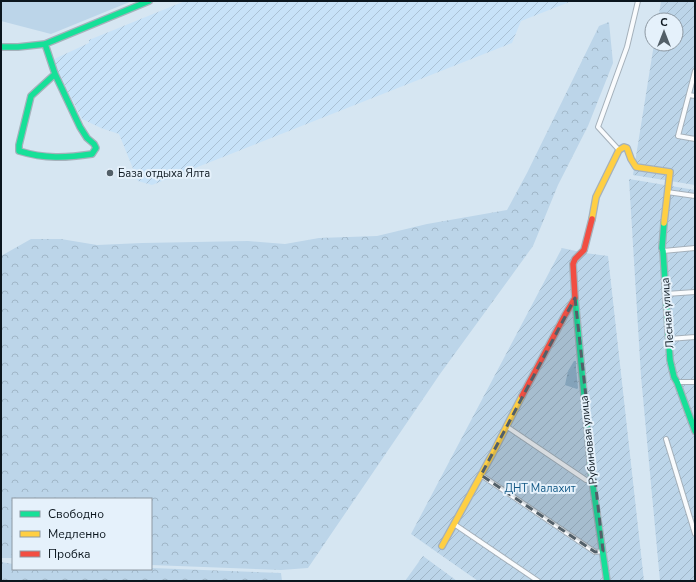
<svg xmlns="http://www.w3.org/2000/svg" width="696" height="582" font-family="'Nunito Sans',sans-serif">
	<defs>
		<pattern id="industrial-furrows" width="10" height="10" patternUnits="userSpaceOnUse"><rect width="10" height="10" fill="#c7e2f8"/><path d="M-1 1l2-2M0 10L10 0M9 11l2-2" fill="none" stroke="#aac1d4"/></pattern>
		<pattern id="forest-crowns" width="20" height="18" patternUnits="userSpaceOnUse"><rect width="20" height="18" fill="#bcd5e9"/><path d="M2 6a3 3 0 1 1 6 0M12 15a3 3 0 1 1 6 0" fill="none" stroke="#a0b6c7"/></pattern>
		<pattern id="garden-furrows" width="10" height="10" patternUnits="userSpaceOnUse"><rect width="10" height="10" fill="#bcd5e9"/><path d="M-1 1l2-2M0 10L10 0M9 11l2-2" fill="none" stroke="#a0b6c7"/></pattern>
		<pattern id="water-ripples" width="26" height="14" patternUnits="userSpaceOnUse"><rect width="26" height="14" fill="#91b4cf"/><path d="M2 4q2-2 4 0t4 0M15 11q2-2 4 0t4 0" fill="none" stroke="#7c9ab1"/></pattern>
	</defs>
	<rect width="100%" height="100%" fill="#d6e6f2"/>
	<!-- industrial -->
	<path fill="url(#industrial-furrows)" d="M 185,1 L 572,1 L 521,21 L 512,43 L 152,185 L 138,181 L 119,134 L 101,128 L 82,119 L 52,60 L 89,43 L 89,40 Z"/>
	<!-- grass -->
	<path fill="#bcd5e9" d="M 1,1 L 132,1 L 51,34 L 1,21 Z"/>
	<!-- forest -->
	<g fill="url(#forest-crowns)">
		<path d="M 609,22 L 613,63 L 588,126 L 558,185 L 533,246 L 440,374 L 308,568 L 281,570 L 151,565 L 151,499 L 13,499 L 13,558 L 1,558 L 1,256 L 31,239 L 61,239 L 97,245 L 142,243 L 248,241 L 285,244 L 319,238 L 377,236 L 427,224 L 507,210 L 527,173 L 599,26 Z"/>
		<path d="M 1,562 L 13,564 L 13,569 L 151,569 L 151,568 L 281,573 L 282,581 L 1,581 Z"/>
	</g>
	<!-- garden -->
	<g fill="url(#garden-furrows)">
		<path d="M 661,1 L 695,1 L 695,185 L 633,175 L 654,44 L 676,44 L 676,20 L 658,20 Z"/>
		<path d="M 629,179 L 695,190 L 695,581 L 660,581 L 641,376 Z"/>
		<path d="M 562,248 L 585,253 L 608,256 L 644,581 L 478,581 L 411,534 Z"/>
		<path d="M 423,556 L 457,581 L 405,581 Z"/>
	</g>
	<!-- water -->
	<path fill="url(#water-ripples)" d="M 574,361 L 576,361 L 576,368 L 578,388 L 577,389 L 565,385 L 568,371 Z"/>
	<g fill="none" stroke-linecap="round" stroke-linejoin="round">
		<!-- street casing -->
		<g stroke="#a5b1bb" stroke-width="6">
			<g id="street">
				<path d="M 695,71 L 678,136 L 695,139"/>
				<path d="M 689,95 L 695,96"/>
				<path d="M 619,150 L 598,127 L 627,47 L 638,1"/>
				<path d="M 667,192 L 695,196"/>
				<path d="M 663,251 L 695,248"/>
				<path d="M 666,294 L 695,292"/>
				<path d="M 669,339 L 695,337"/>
				<path d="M 677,382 L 695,382"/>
				<path d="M 506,426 L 586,480 L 592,480"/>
				<path d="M 666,439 L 695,534"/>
				<path d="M 481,475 L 595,552 L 603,551"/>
				<path d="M 454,524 L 538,581"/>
			</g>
		</g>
		<!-- fast casing -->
		<g stroke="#a5b1bb" stroke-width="8">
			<g id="fast">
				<path d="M 45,44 L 55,74 L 80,127 L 87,138 L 94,144 L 96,148 L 92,154 C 66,158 45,159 19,151 L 19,145 L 31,96 L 55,74"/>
				<path d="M 1,47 L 18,47 L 45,44 L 149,1"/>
				<path d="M 664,223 L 662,248 L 663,251 L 670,360 L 674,377 L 677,382 L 695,431"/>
				<path d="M 575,298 L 592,480 L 607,581"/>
			</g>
		</g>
		<!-- slow casing -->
		<g stroke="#a5b1bb" stroke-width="8">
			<g id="slow">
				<path d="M 592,219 L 596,197 L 619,150 L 624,147 L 627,148 L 631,159 L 636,167 L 670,172 L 664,223"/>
				<path d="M 442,546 L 493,453 L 522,396"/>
			</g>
		</g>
		<!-- jam casing -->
		<g stroke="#a5b1bb" stroke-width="8">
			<path id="jam" d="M 522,396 L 565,315 L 575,298 L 573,264 L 575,259 L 584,250 L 592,219"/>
		</g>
		<!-- street -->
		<use href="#street" stroke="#f9fbfd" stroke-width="4"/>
		<!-- fast -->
		<use href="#fast" stroke="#16e098" stroke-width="5.5"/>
		<!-- slow -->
		<use href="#slow" stroke="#ffcf43" stroke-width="5.5"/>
		<!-- jam -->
		<use href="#jam" stroke="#f24e42" stroke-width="5.5"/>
	</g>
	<!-- marked area -->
	<path fill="#525f68" fill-opacity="0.2" stroke="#525f68" stroke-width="3" stroke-dasharray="8 5" stroke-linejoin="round" d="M 575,298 L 603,551 L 595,552 L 481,475 Z"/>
	<!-- markers -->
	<circle fill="#525f68" stroke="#e5f1fb" stroke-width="1.5" cx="110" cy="173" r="4"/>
	<g text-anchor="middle" stroke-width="4" stroke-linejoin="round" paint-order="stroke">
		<!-- poi labels -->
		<g font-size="11" fill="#0b161e" stroke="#e5f1fb" text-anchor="start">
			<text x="118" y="177">База отдыха Ялта</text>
		</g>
		<!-- street labels -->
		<g font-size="11" fill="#0b161e" stroke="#e5f1fb">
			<text transform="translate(667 313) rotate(-94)" y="4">Лесная улица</text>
			<text transform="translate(588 440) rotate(-96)" y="4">Рубиновая улица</text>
		</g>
		<!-- park labels -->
		<g font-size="11" fill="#125885" stroke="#e5f1fb">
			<text x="540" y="492">ДНТ Малахит</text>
		</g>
	</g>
	<!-- border -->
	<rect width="696" height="582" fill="none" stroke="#0b161e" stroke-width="4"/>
	<!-- legend -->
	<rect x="12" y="498" width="140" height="72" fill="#e5f1fb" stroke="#8e99a3"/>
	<rect x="20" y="511" width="20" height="6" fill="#16e098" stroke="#8e99a3"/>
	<text x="48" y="518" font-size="12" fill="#0b161e">Свободно</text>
	<rect x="20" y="531" width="20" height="6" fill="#ffcf43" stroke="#8e99a3"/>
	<text x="48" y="538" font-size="12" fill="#0b161e">Медленно</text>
	<rect x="20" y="551" width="20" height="6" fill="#f24e42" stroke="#8e99a3"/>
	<text x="48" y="558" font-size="12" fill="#0b161e">Пробка</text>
	<!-- north arrow -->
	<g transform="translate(664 32)"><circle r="19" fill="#e5f1fb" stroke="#8e99a3"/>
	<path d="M0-3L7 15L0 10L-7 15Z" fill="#525f68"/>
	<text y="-6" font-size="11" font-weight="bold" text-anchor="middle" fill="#0b161e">С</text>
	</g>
</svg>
